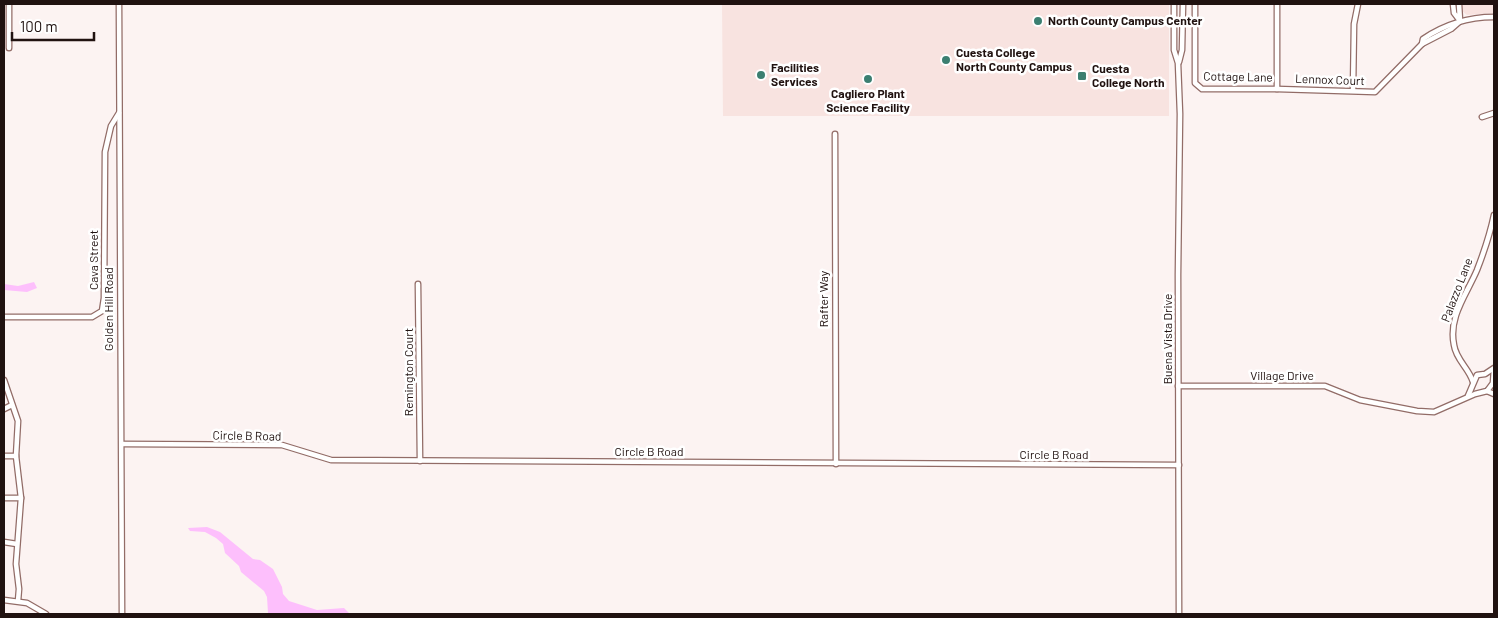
<svg xmlns="http://www.w3.org/2000/svg" width="1498" height="618" font-family="Barlow,sans-serif">
	<rect width="100%" height="100%" fill="#fcf3f2"/>
	<!-- built -->
	<g fill="#f8e3e0">
		<path d="M 722,4 L 1169,4 L 1169,116 L 723,116 Z"/>
		<path d="M 1461,4 L 1494,4 L 1494,13 L 1467,15 L 1462,11 Z"/>
	</g>
	<!-- water -->
	<g fill="#fdbffc">
		<path d="M 34,282 L 37,288 L 27,292 L 4,290 L 4,284 L 18,286 Z"/>
		<path d="M 207,527 L 220,532 L 253,559 L 260,560 L 273,569 L 282,587 L 283,594 L 289,601 L 317,610 L 344,608 L 350,614 L 268,613 L 267,597 L 264,591 L 241,572 L 239,566 L 225,553 L 223,544 L 216,538 L 205,532 L 190,531 L 188,528 Z"/>
	</g>
	<g fill="none" stroke-linecap="round" stroke-linejoin="round">
		<!-- minor casing -->
		<g stroke="#926c67" stroke-width="7">
			<g id="minor">
				<path d="M 119,4 L 122,614"/>
				<path d="M 1174,4 L 1174,50 L 1178,63 L 1180,114 L 1178,275 L 1179,614"/>
				<path d="M 1195,4 L 1195,83 L 1202,89 L 1277,89 L 1277,4"/>
				<path d="M 1453,4 L 1454,13 L 1460,21 L 1459,4"/>
				<path d="M 1422,44 L 1451,29 L 1459,22"/>
				<path d="M 9,48 L 9,4"/>
				<path d="M 1179,62 L 1182,50 L 1183,4"/>
				<path d="M 1277,89 L 1375,92 L 1422,44 L 1423,39 C 1445,24 1468,17 1494,17"/>
				<path d="M 1353,90 L 1354,24 L 1358,4"/>
				<path d="M 1482,117 L 1494,113"/>
				<path d="M 835,134 L 836,464"/>
				<path d="M 418,284 L 420,461"/>
				<path d="M 4,317 L 92,317 L 102,311 L 104,298 L 105,152 L 111,126 L 119,113"/>
				<path d="M 4,380 L 18,421 L 16,456 L 21,498 L 16,564 L 19,589 L 18,601"/>
				<path d="M 1473,382 C 1469,368 1456,360 1454,345 C 1448,317 1467,294 1477,270 C 1484,252 1490,234 1494,215"/>
				<path d="M 1178,386 L 1325,386 L 1360,400 L 1417,411 L 1434,412 L 1475,394 L 1487,391 L 1493,383 L 1494,369"/>
				<path d="M 1487,391 L 1494,394"/>
				<path d="M 1468,396 L 1477,375 L 1485,374 L 1494,368"/>
				<path d="M 4,409 L 12,405"/>
				<path d="M 122,444 L 282,445 L 331,460 L 1179,465"/>
				<path d="M 4,456 L 16,456"/>
				<path d="M 4,498 L 21,498"/>
				<path d="M 4,542 L 17,544"/>
				<path d="M 4,600 L 27,603 L 46,614"/>
			</g>
		</g>
		<!-- minor -->
		<use href="#minor" stroke="#fff" stroke-width="4.5"/>
	</g>
	<!-- markers -->
	<g fill="#3c7f71" stroke="#fff" stroke-width="2">
		<circle cx="1038" cy="21" r="5"/>
		<circle cx="946" cy="60" r="5"/>
		<circle cx="761" cy="75" r="5"/>
		<rect x="1077" y="71" width="10" height="10" rx="2.5"/>
		<circle cx="868" cy="79" r="5"/>
	</g>
	<g text-anchor="middle" stroke-width="5" stroke-linejoin="round" paint-order="stroke">
		<!-- poi labels -->
		<g font-size="12" font-weight="bold" fill="#201210" stroke="#fff" text-anchor="start">
			<text x="1048" y="25">North County Campus Center</text>
			<text x="956" y="57">Cuesta College<tspan x="956" dy="14">North County Campus</tspan></text>
			<text x="771" y="72">Facilities<tspan x="771" dy="14">Services</tspan></text>
			<text x="1092" y="73">Cuesta<tspan x="1092" dy="14">College North</tspan></text>
			<text x="868" y="98" text-anchor="middle">Cagliero Plant<tspan x="868" dy="14">Science Facility</tspan></text>
		</g>
		<!-- street labels -->
		<g font-size="12" fill="#201210" stroke="#fff">
			<text transform="translate(1238 77) rotate(1)" y="4">Cottage Lane</text>
			<text transform="translate(1330 80) rotate(2)" y="4">Lennox Court</text>
			<text transform="translate(94 260) rotate(-90)" y="4">Cava Street</text>
			<text transform="translate(1457 290) rotate(-69)" y="4">Palazzo Lane</text>
			<text transform="translate(824 299) rotate(-90)" y="4">Rafter Way</text>
			<text transform="translate(109 309) rotate(-90)" y="4">Golden Hill Road</text>
			<text transform="translate(1168 339) rotate(-90)" y="4">Buena Vista Drive</text>
			<text transform="translate(409 372) rotate(-90)" y="4">Remington Court</text>
			<text x="1282" y="380">Village Drive</text>
			<text transform="translate(247 436) rotate(1)" y="4">Circle B Road</text>
			<text x="649" y="456">Circle B Road</text>
			<text x="1054" y="459">Circle B Road</text>
		</g>
	</g>
	<!-- border -->
	<rect width="1498" height="618" fill="none" stroke="#201210" stroke-width="10"/>
	<!-- scale -->
	<path d="M12 32v8h82v-8" fill="none" stroke="#201210" stroke-width="2.5"/>
	<text x="20" y="32" font-size="15" fill="#201210" stroke="#ffffff" stroke-width="4" paint-order="stroke">100 m</text>
</svg>
